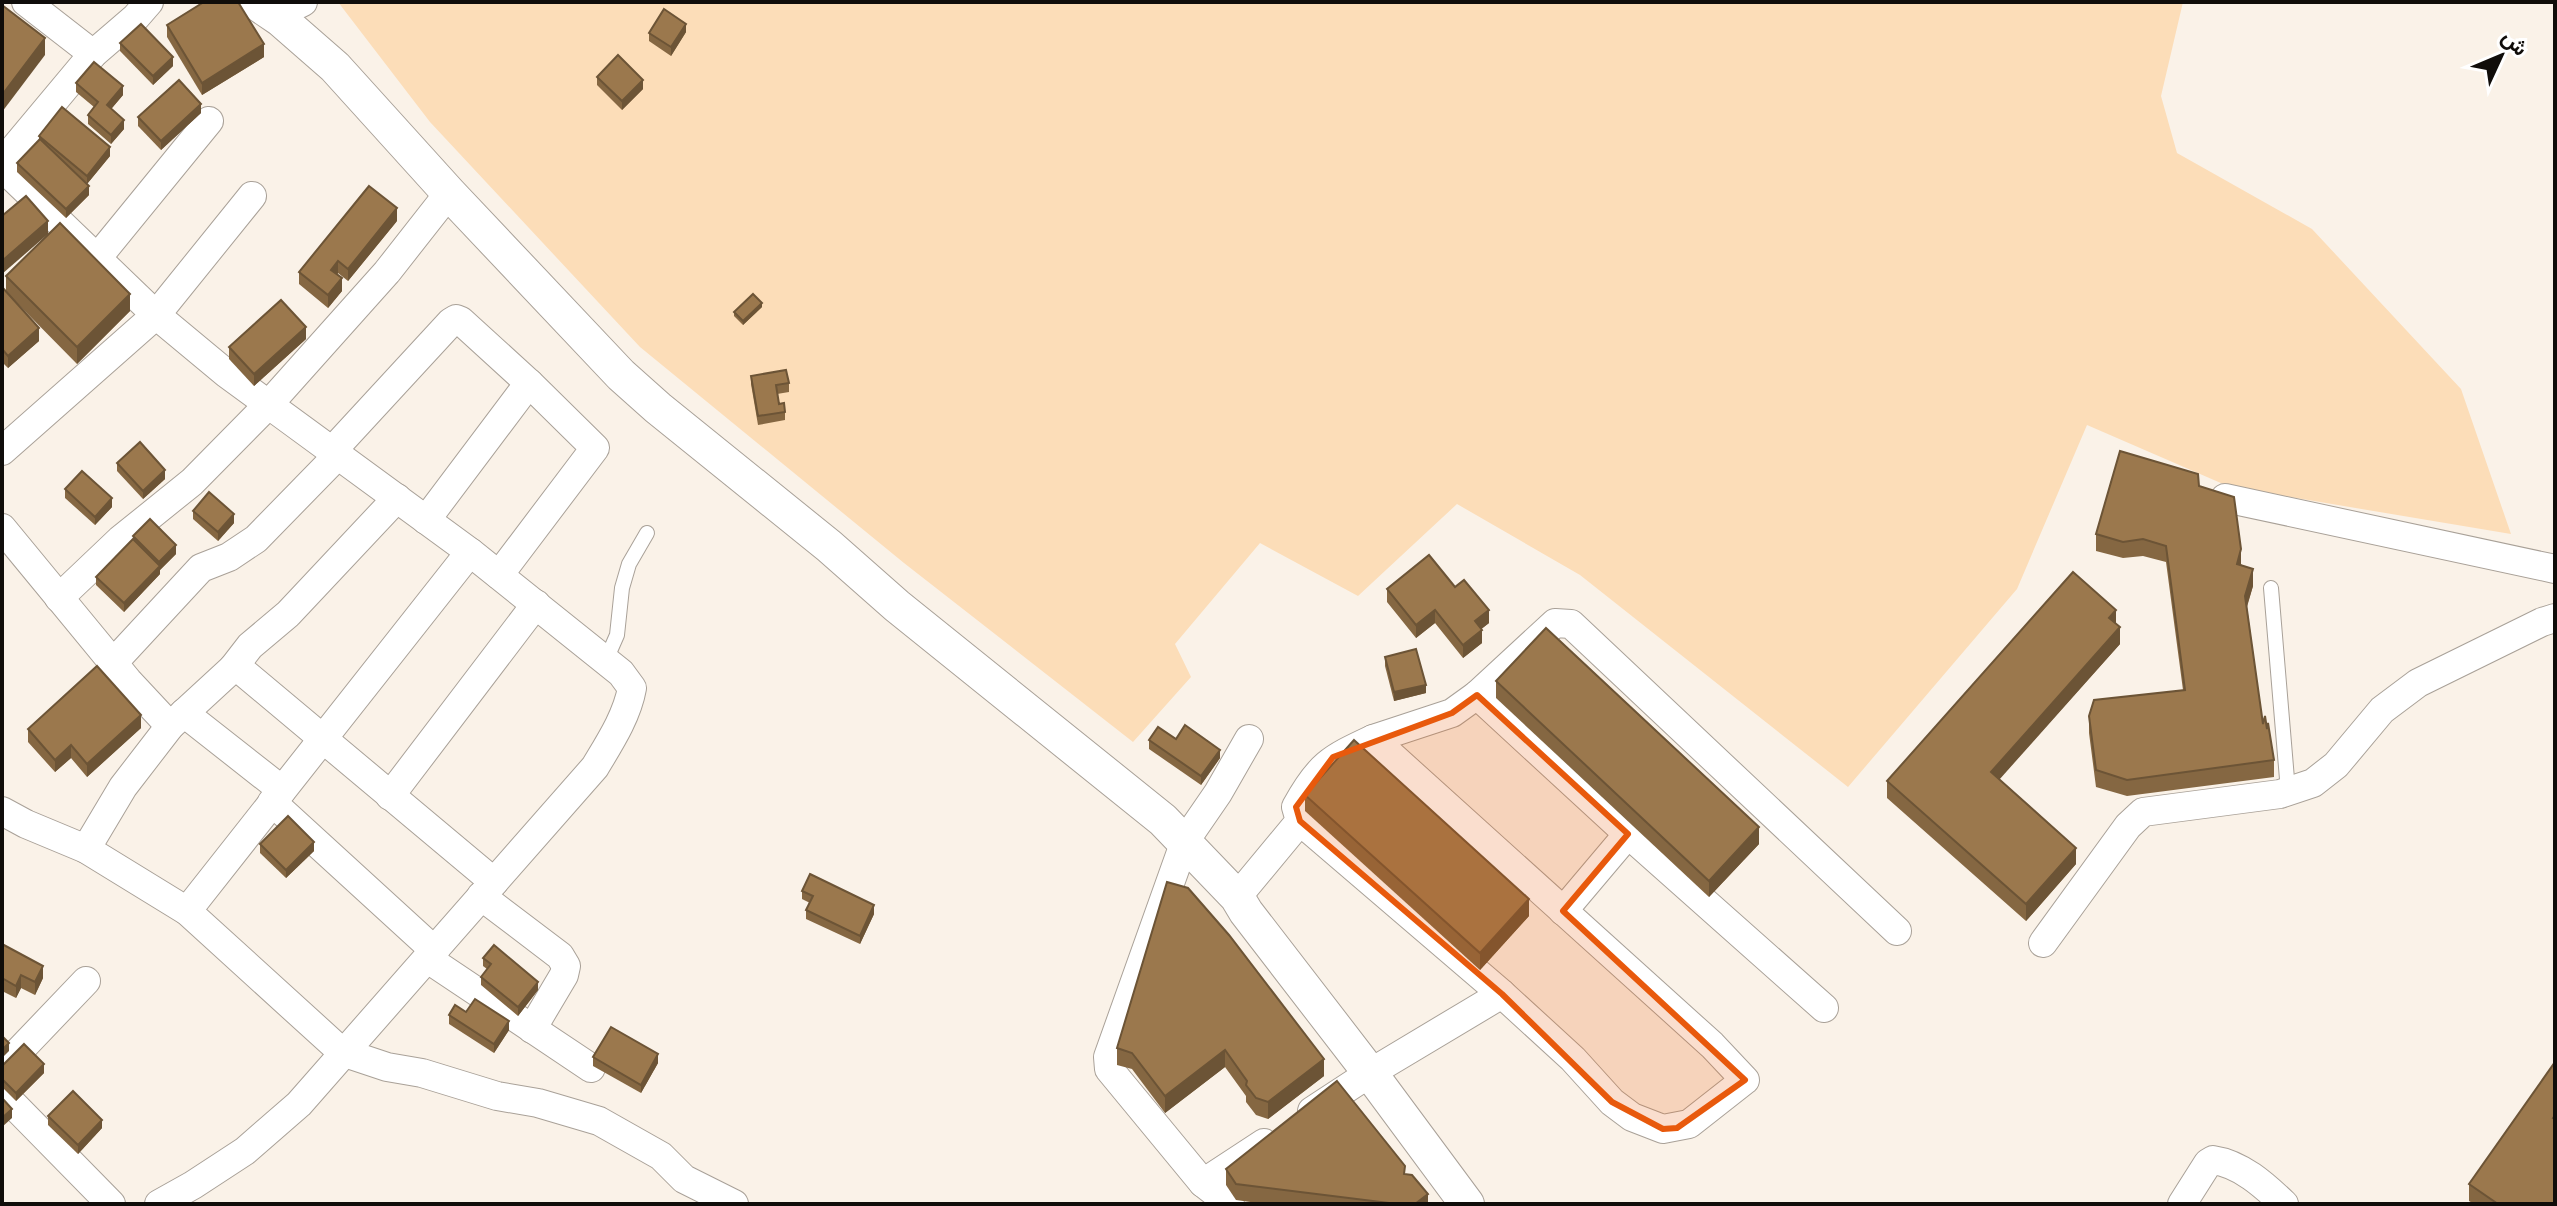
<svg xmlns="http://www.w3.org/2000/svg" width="2557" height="1206" font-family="'Work Sans',Vazirmatn,sans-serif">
	<rect width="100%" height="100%" fill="#faf2e8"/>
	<!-- green -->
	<path fill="#fcddb8" d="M 338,2 L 2183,2 L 2161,96 L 2177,153 L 2312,229 L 2461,389 L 2511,534 L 2230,487 L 2087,425 L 2017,589 L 1848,787 L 1580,575 L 1457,504 L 1358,596 L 1260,543 L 1175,644 L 1191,677 L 1133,742 L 904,563 L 640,347 L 430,122 Z"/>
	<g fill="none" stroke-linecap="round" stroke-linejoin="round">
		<!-- service casing -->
		<g stroke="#a9a198" stroke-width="16">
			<g id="service">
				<path d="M 2271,588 L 2288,791"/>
				<path d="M 606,660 L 617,635 L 622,588 L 629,564 L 647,533"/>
			</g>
		</g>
		<!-- minor casing -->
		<g stroke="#a9a198" stroke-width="30">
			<g id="minor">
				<path d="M 26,2 L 93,54"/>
				<path d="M 299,4 L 303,2"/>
				<path d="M 2,163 L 93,54 L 136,17 L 149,2"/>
				<path d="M 2,167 L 156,315 L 227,374 L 470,552 L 621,673 L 632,688 C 627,716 610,742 595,767 L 299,1104 L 245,1151 L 193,1185 L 159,1204"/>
				<path d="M 98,257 L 209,121"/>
				<path d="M 2,451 L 156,315 L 252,196"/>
				<path d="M 332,451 L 451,322 L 456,319 L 461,321 L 529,383 L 595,448 L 499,575"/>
				<path d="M 2225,498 L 2555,569"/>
				<path d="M 426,520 L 529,383"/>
				<path d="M 2,528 L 128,681 L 170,726"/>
				<path d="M 59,598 L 120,540 L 192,482 L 269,404 L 387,272 L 449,193"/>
				<path d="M 113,663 L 201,568 L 229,557 L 256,539 L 338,455"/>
				<path d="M 233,668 L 242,671 L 494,882"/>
				<path d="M 1477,695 L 1628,834 L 1824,1008"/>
				<path d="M 184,713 L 282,790"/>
				<path d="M 1249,739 L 1218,793 L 1185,841 L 1108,1057 L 1109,1069 L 1203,1183 L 1264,1143"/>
				<path d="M 1373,739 L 1452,713 L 1477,695 L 1555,623 L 1571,624 L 1897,931"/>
				<path d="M 390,796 L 536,604"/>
				<path d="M 272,802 L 435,951"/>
				<path d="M 2,811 L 26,824 L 86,849 L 187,911 L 342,1052 L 387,1067 L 422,1073 L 497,1096 L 538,1103 L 599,1121 L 661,1156 L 684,1179 L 734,1204"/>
				<path d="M 86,849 L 123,787 L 170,726 L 233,668 L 250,646 L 288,614 L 397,498"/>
				<path d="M 481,896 L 560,956 L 566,966 L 564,975 L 532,1029"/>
				<path d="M 1237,897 L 1300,821 L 1296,807 C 1319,765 1330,759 1373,739 L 1712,1045 L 1745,1080 L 1689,1124 L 1663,1129 L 1632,1117 L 1612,1102 L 1573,1059 L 1502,994 L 1300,821"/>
				<path d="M 187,911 L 470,552"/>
				<path d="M 1563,911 L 1628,834"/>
				<path d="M 2043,943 L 2128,826 L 2143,812 L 2280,794 L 2313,783 L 2336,765 L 2382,710 L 2418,683 L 2542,622 L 2555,618"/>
				<path d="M 428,959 L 591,1068"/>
				<path d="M 2,1069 L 86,981"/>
				<path d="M 2,1093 L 111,1204"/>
				<path d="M 1312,1111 L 1370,1073 L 1502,994"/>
				<path d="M 1203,1183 L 1230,1204"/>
				<path d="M 2182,1204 L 2208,1163 L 2213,1160 C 2241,1164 2264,1185 2284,1204"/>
			</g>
		</g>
		<!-- tertiary casing -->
		<g stroke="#a9a198" stroke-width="36">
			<path id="tertiary" d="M 255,2 L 280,19 L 335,67 L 449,193 L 621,375 L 658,408 L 829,546 L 897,606 L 1163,820 L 1237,897 L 1246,912 L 1370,1073 L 1467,1204"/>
		</g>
		<!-- service -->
		<use href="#service" stroke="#fff" stroke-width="14"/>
		<!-- minor -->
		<use href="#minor" stroke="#fff" stroke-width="28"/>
		<!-- tertiary -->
		<use href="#tertiary" stroke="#fff" stroke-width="34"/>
	</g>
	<!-- wall -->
	<g fill="#856742">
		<path d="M 167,25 L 264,57 L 202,95 L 167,37 Z"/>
		<path d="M 686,32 L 671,56 L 649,41 L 649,33 Z"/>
		<path d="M 120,43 L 173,66 L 153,85 L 120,51 Z"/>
		<path d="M 597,77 L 643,89 L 622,110 L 597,85 Z"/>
		<path d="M 76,83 L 123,95 L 111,109 L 124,129 L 111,144 L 88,124 L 88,115 L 94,107 L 76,92 Z"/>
		<path d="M 201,113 L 161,150 L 138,126 L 138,117 Z"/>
		<path d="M 39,136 L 110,156 L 87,184 L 89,195 L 66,218 L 17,172 L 17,163 L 39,141 Z"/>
		<path d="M 397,221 L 348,281 L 338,273 L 337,275 L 342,291 L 328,308 L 299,284 L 299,272 Z"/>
		<path d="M 6,276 L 130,311 L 77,364 L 11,297 L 39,341 L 8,368 L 2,362 L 2,287 L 6,292 Z"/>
		<path d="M 762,307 L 743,325 L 734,316 L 734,312 Z"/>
		<path d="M 306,339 L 254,386 L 229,359 L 229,347 Z"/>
		<path d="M 751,376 L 789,383 L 789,392 L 777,394 L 779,404 L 785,412 L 785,420 L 758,425 L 751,384 Z"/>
		<path d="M 117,463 L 165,479 L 143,499 L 117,471 Z"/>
		<path d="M 2199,486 L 2253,586 L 2247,607 L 2263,724 L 2274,760 L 2274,777 L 2127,796 L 2096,787 L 2089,733 L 2089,716 L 2183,690 L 2166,562 L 2143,556 L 2123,558 L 2096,551 L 2096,534 Z"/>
		<path d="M 65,489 L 112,507 L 95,525 L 65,498 Z"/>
		<path d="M 193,511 L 234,523 L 218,541 L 193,519 Z"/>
		<path d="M 133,536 L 176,554 L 160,570 L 160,574 L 124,612 L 96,585 L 96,577 L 133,539 Z"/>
		<path d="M 1455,587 L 1489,623 L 1481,629 L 1482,643 L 1463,658 L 1435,623 L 1416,638 L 1387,602 L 1387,589 Z"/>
		<path d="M 2116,624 L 2120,644 L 1999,779 L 2076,864 L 2026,921 L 1887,798 L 1887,781 Z"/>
		<path d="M 1385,657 L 1426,693 L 1394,701 L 1385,666 Z"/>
		<path d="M 1496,681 L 1759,844 L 1709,897 L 1496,698 Z"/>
		<path d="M 141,728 L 87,777 L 71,758 L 55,772 L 28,742 L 28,729 Z"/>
		<path d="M 1176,739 L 1220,758 L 1201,785 L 1149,749 L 1149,740 Z"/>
		<path d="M 1305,795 L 1529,916 L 1480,970 L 1305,811 Z"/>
		<path d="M 260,844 L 314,851 L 286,878 L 260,853 Z"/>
		<path d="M 1167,882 L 1324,1076 L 1268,1119 L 1256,1115 L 1246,1102 L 1246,1096 L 1225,1067 L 1165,1113 L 1132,1069 L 1117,1065 L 1117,1048 Z"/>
		<path d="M 802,891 L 874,914 L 860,944 L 806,919 L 806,910 L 810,903 L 802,899 Z"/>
		<path d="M 2,944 L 43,978 L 35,995 L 21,988 L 16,998 L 2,991 Z"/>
		<path d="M 483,958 L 538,990 L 518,1016 L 481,985 L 481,977 L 487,969 L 483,966 Z"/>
		<path d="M 466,1012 L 509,1030 L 494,1053 L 449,1024 L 449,1015 Z"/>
		<path d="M 593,1057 L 658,1063 L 641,1093 L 593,1066 Z"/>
		<path d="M 2,1066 L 44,1073 L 16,1101 L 2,1087 Z"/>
		<path d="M 48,1116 L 102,1128 L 78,1154 L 48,1125 Z"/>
		<path d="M 1226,1169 L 1405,1174 L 1428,1204 L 1265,1204 L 1236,1200 L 1226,1185 Z"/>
		<path d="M 2469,1184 L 2555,1204 L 2474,1204 L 2469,1201 Z"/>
	</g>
	<!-- shaded-wall -->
	<g fill="#6c5436">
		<path d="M 686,24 L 686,32 L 671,56 L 671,47 Z"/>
		<path d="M 45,38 L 45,55 L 2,112 L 2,95 Z"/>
		<path d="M 264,44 L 264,57 L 202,95 L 202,83 Z"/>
		<path d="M 173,57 L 173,66 L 153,85 L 153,76 Z"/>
		<path d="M 643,80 L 643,89 L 622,110 L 622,101 Z"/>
		<path d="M 123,86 L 123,95 L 107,114 L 107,105 Z"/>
		<path d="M 201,104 L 201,113 L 161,150 L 161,141 Z"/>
		<path d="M 124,120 L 124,129 L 111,144 L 111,135 Z"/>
		<path d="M 110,147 L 110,156 L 87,184 L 87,176 Z"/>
		<path d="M 89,186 L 89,195 L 66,218 L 66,209 Z"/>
		<path d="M 397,208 L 397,221 L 348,281 L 348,269 Z"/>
		<path d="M 48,221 L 48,234 L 2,274 L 2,261 Z"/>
		<path d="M 338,261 L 338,273 L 331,282 L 331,270 Z"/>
		<path d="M 342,278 L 342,291 L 328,308 L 328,295 Z"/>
		<path d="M 130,294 L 130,311 L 77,364 L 77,347 Z"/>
		<path d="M 762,303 L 762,307 L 743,325 L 743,321 Z"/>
		<path d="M 306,327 L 306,339 L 254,386 L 254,374 Z"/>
		<path d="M 39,328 L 39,341 L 8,368 L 8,356 Z"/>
		<path d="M 165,470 L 165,479 L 143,499 L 143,491 Z"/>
		<path d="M 112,498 L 112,507 L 95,525 L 95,517 Z"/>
		<path d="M 234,514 L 234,523 L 218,541 L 218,532 Z"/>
		<path d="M 4,540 L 4,553 L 2,555 L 2,542 Z"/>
		<path d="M 176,545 L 176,554 L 160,570 L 160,574 L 124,612 L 124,603 L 159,566 L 159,562 Z"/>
		<path d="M 2241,549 L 2241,566 L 2237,564 Z"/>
		<path d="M 2253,569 L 2253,586 L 2245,612 L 2245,596 Z"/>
		<path d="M 1435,610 L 1435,623 L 1416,638 L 1416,625 Z"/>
		<path d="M 1489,610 L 1489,623 L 1475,634 L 1475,621 Z"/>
		<path d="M 2116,610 L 2116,626 L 2109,618 Z"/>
		<path d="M 2120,627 L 2120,644 L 1991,789 L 1991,772 Z"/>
		<path d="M 1482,630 L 1482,643 L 1463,658 L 1463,645 Z"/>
		<path d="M 1426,685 L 1426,693 L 1394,701 L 1394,692 Z"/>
		<path d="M 141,715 L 141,728 L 87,777 L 87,764 Z"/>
		<path d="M 71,745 L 71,758 L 55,772 L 55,760 Z"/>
		<path d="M 1220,750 L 1220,758 L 1201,785 L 1201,776 Z"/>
		<path d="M 1759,827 L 1759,844 L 1709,897 L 1709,881 Z"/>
		<path d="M 314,842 L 314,851 L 286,878 L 286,870 Z"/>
		<path d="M 2076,848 L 2076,864 L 2026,921 L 2026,904 Z"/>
		<path d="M 1529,899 L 1529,916 L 1480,970 L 1480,953 Z"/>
		<path d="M 874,905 L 874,914 L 860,944 L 860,936 Z"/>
		<path d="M 43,966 L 43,978 L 35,995 L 35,982 Z"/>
		<path d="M 21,975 L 21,988 L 16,998 L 16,986 Z"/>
		<path d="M 538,982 L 538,990 L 518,1016 L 518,1007 Z"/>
		<path d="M 509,1021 L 509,1030 L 494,1053 L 494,1044 Z"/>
		<path d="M 9,1043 L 9,1051 L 2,1058 L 2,1050 Z"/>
		<path d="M 1225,1050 L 1225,1067 L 1165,1113 L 1165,1096 Z"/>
		<path d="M 658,1054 L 658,1063 L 641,1093 L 641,1085 Z"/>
		<path d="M 1324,1059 L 1324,1076 L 1268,1119 L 1268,1102 Z"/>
		<path d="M 44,1064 L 44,1073 L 16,1101 L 16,1093 Z"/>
		<path d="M 12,1109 L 12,1118 L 2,1127 L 2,1118 Z"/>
		<path d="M 102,1120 L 102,1128 L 78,1154 L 78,1145 Z"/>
		<path d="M 1428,1194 L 1428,1204 L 1415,1204 Z"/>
	</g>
	<!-- building -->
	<g fill="#9b784d" stroke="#6c5436" stroke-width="2">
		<path d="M 204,2 L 238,2 L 264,44 L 202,83 L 167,25 Z"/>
		<path d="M 2,5 L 45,38 L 2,95 Z"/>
		<path d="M 664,9 L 686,24 L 671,47 L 649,33 Z"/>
		<path d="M 141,24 L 173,57 L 153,76 L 120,43 Z"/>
		<path d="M 618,55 L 643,80 L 622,101 L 597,77 Z"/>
		<path d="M 94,62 L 123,86 L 107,105 L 124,120 L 111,135 L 88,115 L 98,102 L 76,83 Z"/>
		<path d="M 179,80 L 201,104 L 161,141 L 138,117 Z"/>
		<path d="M 62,107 L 110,147 L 87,176 L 39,136 Z"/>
		<path d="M 40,139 L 89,186 L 66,209 L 17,163 Z"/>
		<path d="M 369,186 L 397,208 L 348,269 L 338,261 L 331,270 L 342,278 L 328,295 L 299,272 Z"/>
		<path d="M 26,196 L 48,221 L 2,261 L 2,216 Z"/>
		<path d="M 60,223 L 130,294 L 77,347 L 6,276 Z"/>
		<path d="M 2,287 L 39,328 L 8,356 L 2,349 Z"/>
		<path d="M 753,294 L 762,303 L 743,321 L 734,312 Z"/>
		<path d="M 281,300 L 306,327 L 254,374 L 229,347 Z"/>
		<path d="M 786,370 L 789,383 L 776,385 L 779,404 L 784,403 L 785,412 L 758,416 L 751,376 Z"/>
		<path d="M 140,442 L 165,470 L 143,491 L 117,463 Z"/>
		<path d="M 2120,451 L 2198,474 L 2199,486 L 2234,497 L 2241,549 L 2237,564 L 2253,569 L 2245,596 L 2263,724 L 2265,716 L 2267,729 L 2268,723 L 2274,760 L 2127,780 L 2096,770 L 2089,716 L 2094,700 L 2185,690 L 2166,546 L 2143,539 L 2123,542 L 2096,534 Z"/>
		<path d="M 82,471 L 112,498 L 95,517 L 65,489 Z"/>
		<path d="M 209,492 L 234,514 L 218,532 L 193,511 Z"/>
		<path d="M 150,519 L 176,545 L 159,562 L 133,536 Z"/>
		<path d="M 133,539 L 160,566 L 124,603 L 96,577 Z"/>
		<path d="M 1429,555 L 1455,587 L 1464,580 L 1489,610 L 1475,621 L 1482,630 L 1463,645 L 1435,610 L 1416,625 L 1387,589 Z"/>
		<path d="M 2073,572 L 2116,610 L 2109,618 L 2120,627 L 1991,772 L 2076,848 L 2026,904 L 1887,781 Z"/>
		<path d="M 1546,628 L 1759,827 L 1709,881 L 1496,681 Z"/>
		<path d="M 1416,649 L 1426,685 L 1394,692 L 1385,657 Z"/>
		<path d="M 97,666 L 141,715 L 87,764 L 71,745 L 55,760 L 28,729 Z"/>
		<path d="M 1185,725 L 1220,750 L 1201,776 L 1149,740 L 1158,727 L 1176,739 Z"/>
		<path d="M 1354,740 L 1529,899 L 1480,953 L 1305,795 Z"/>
		<path d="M 288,816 L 314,842 L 286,870 L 260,844 Z"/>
		<path d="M 810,874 L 874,905 L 860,936 L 806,910 L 813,896 L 802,891 Z"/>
		<path d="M 1167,882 L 1188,888 L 1229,935 L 1324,1059 L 1268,1102 L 1256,1098 L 1246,1085 L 1247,1081 L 1225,1050 L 1165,1096 L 1132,1053 L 1117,1048 Z"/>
		<path d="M 2,944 L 43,966 L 35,982 L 21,975 L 16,986 L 2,978 Z"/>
		<path d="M 494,945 L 538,982 L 518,1007 L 481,977 L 491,964 L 483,958 Z"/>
		<path d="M 475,999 L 509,1021 L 494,1044 L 449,1015 L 455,1005 L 466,1012 Z"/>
		<path d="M 611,1027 L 658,1054 L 641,1085 L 593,1057 Z"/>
		<path d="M 2,1036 L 9,1043 L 2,1050 Z"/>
		<path d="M 24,1044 L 44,1064 L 16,1093 L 2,1079 L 2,1066 Z"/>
		<path d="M 2555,1062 L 2555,1115 L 2553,1118 L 2555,1119 L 2555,1204 L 2498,1204 L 2469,1184 Z"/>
		<path d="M 1337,1081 L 1405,1166 L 1404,1174 L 1412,1175 L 1428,1194 L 1415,1204 L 1397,1204 L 1236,1184 L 1226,1169 Z"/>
		<path d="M 73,1091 L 102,1120 L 78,1145 L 48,1116 Z"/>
		<path d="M 2,1098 L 12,1109 L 2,1118 Z"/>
	</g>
	<!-- marked area -->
	<path fill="#e8590c" fill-opacity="0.2" stroke="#e8590c" stroke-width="6" stroke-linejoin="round" d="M 1477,695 L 1628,834 L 1563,911 L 1745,1080 L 1677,1128 L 1663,1129 L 1612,1102 L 1502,994 L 1300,821 L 1296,807 L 1333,757 L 1452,713 Z"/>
	<!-- border -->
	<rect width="2557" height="1206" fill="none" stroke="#100d0a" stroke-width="8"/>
	<!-- north arrow -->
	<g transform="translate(2501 56) rotate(46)" stroke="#ffffff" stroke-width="6" paint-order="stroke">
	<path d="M0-6L14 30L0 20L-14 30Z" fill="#100d0a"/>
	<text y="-12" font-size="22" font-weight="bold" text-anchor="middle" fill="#100d0a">ش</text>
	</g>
</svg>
